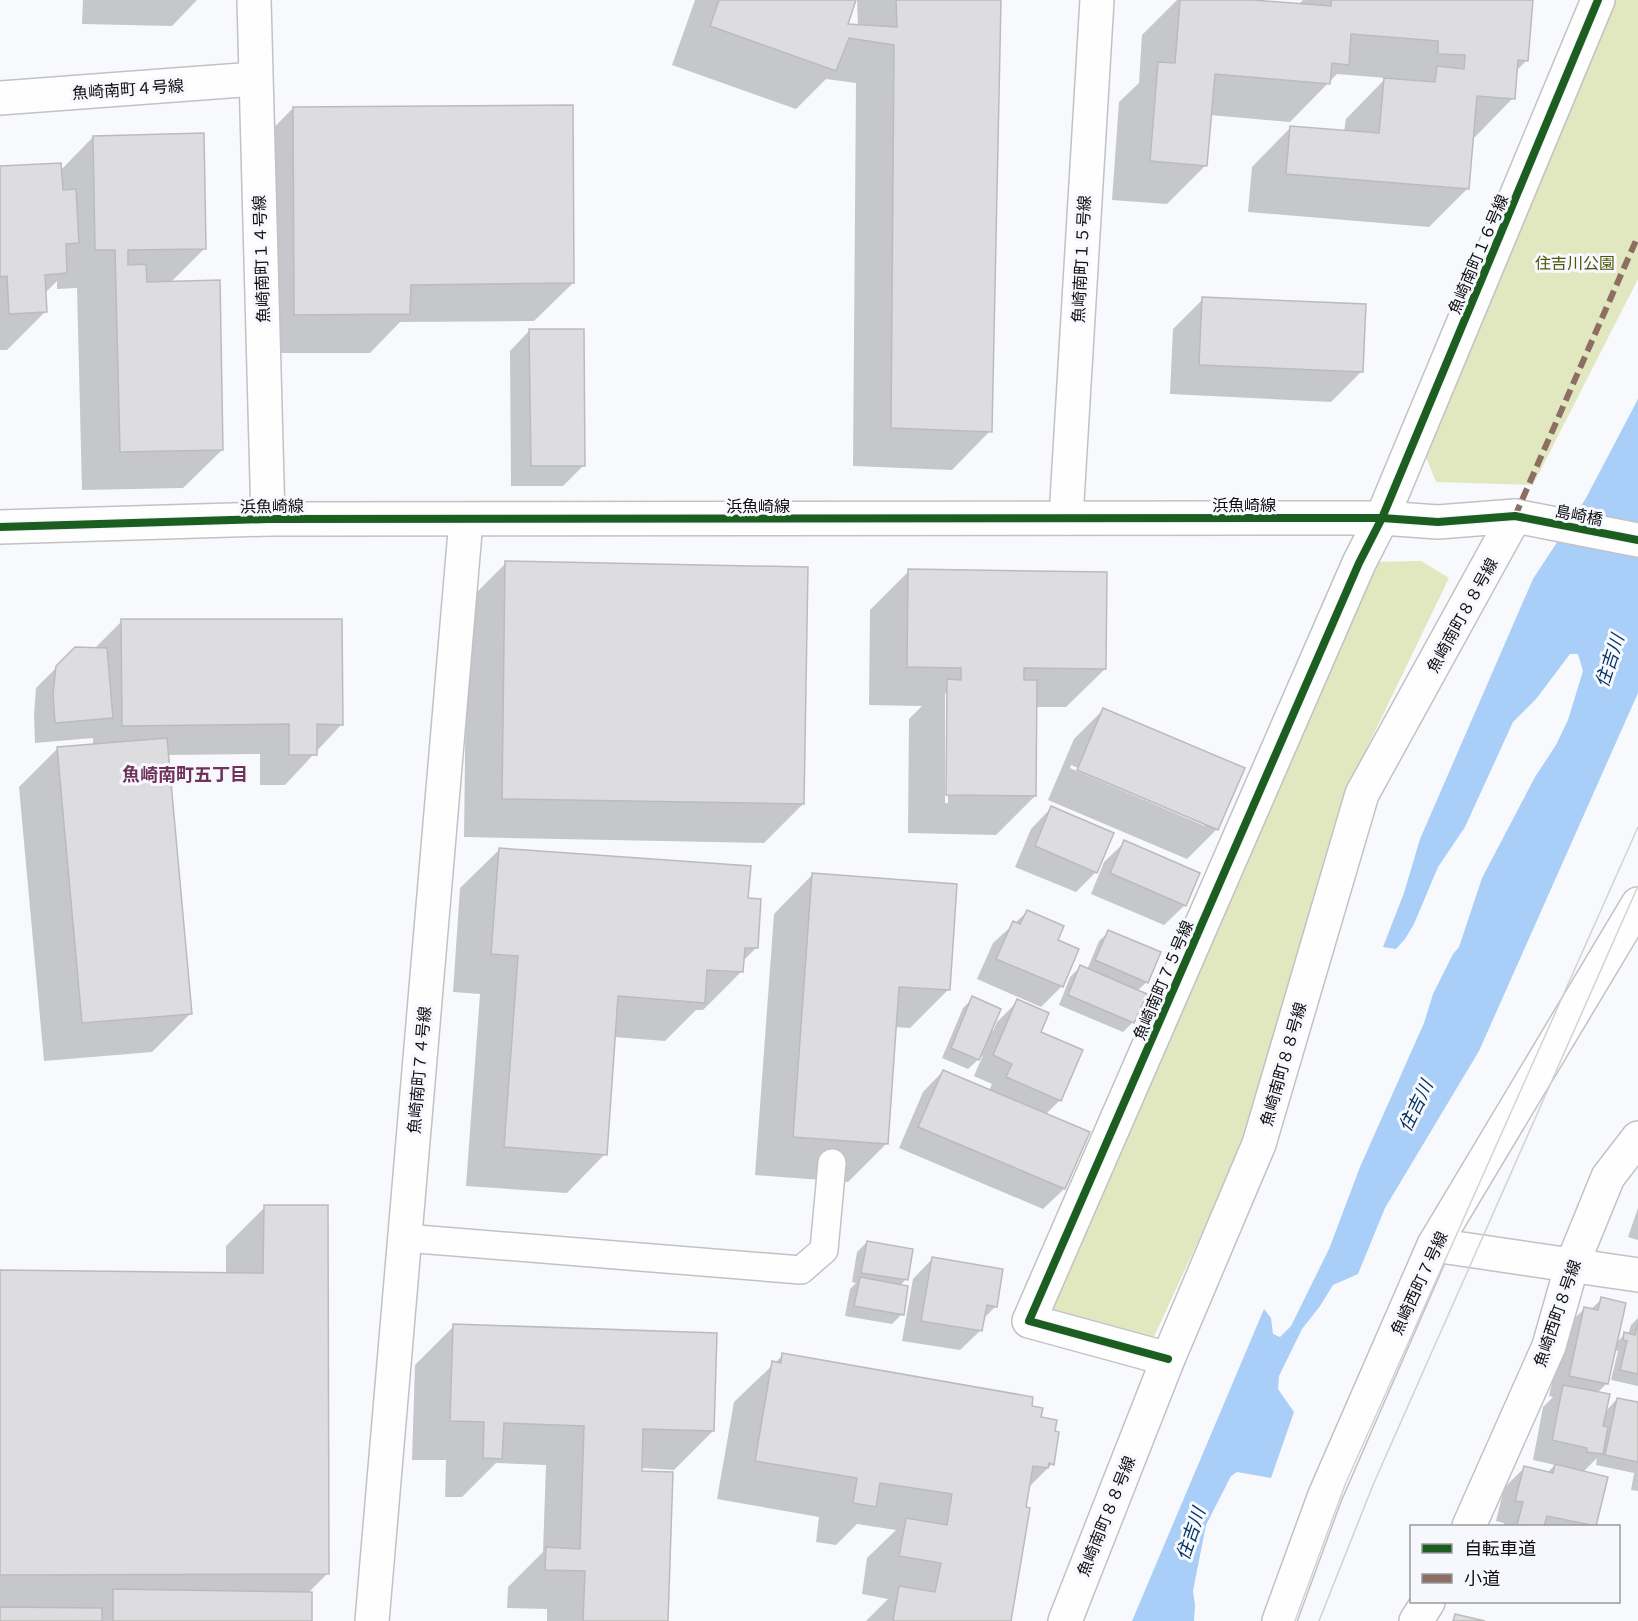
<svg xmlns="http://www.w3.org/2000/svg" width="1638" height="1621" font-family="'PT Sans Narrow','Noto Sans JP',sans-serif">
	<rect width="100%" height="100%" fill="#f8f9fd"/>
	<!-- green -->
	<g fill="#e1e7be">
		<path d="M 1614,0 L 1638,0 L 1638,279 L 1533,485 L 1436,482 L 1426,457 Z"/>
		<path d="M 1421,561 L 1449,578 L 1348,787 L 1246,1137 L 1153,1339 L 1050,1314 L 1370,562 Z"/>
	</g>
	<!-- water -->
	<path fill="#a9cef8" d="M 1638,399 L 1638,693 L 1479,1051 L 1385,1208 L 1358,1274 L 1333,1285 L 1320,1306 L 1302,1329 L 1279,1376 L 1278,1389 L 1294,1412 L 1271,1478 L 1237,1472 L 1231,1476 L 1206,1525 L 1193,1591 L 1195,1605 L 1194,1621 L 1132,1621 L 1264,1309 L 1271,1318 L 1273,1334 L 1280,1337 L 1291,1326 L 1329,1249 L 1360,1167 L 1424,1023 L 1433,994 L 1453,954 L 1459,947 L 1482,878 L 1535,777 L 1556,745 L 1568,720 L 1583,671 L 1578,654 L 1570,654 L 1536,699 L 1513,722 L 1465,827 L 1438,867 L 1414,924 L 1405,939 L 1396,949 L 1383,947 L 1404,893 L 1420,839 L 1533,579 L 1586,498 Z"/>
	<!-- shadow -->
	<g fill="#0003" fill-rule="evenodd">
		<path d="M 83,0 L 197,0 L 172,26 L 82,24 Z"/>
		<path d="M 695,0 L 854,0 L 846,26 L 858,26 L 857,0 L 999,0 L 990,431 L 952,470 L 853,466 L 856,83 L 826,79 L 796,109 L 672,65 Z"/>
		<path d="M 1177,0 L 1234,0 L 1298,5 L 1303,0 L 1531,0 L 1527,60 L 1516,71 L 1513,98 L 1475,137 L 1472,137 L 1468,188 L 1429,227 L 1248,212 L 1252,167 L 1290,128 L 1344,132 L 1346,119 L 1386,78 L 1337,74 L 1290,122 L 1210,115 L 1205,166 L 1167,204 L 1112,200 L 1119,102 L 1139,83 L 1142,35 Z"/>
		<path d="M 293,108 L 573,283 L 534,321 L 400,322 L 370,353 L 256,353 L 255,147 Z"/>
		<path d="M 93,137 L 205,248 L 170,283 L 222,450 L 183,488 L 82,490 L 77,288 L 57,289 L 57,281 L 45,293 L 46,311 L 7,350 L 0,350 L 0,167 L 60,171 Z"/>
		<path d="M 1203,299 L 1361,372 L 1331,402 L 1170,394 L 1173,329 Z"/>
		<path d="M 530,330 L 583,466 L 563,486 L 511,486 L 510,351 Z"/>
		<path d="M 506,563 L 803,804 L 764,843 L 464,837 L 467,602 Z"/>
		<path d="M 909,571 L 1105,669 L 1066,707 L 1035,707 L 1035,796 L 996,835 L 908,833 L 909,719 L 922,706 L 869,705 L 870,610 ZM 948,691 L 948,803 L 945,803 L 945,694 Z"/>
		<path d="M 122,621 L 342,724 L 285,785 L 260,785 L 260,754 L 167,755 L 191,1013 L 152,1052 L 44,1061 L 19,787 L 58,748 L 93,745 L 93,738 L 35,743 L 34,715 L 36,688 L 75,649 L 94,649 Z"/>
		<path d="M 1104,709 L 1217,829 L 1187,859 L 1048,800 L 1074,739 ZM 1071,765 L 1205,822 L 1205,826 L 1070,768 Z"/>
		<path d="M 1051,808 L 1096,872 L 1076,892 L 1015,867 L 1031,829 Z"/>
		<path d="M 1125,842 L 1185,905 L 1164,925 L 1091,894 L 1104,862 Z"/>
		<path d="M 499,850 L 747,900 L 756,948 L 743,961 L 742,971 L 703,1010 L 696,1010 L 665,1041 L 614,1037 L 605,1154 L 567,1193 L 466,1186 L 480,994 L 453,992 L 460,888 Z"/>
		<path d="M 812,875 L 948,990 L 910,1028 L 895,1027 L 887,1143 L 848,1182 L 755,1175 L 774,914 Z"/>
		<path d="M 1027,912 L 1056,941 L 1077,950 L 1062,986 L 1041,1007 L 977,979 L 993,943 Z"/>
		<path d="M 1109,932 L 1147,982 L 1137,991 L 1133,1022 L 1123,1032 L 1059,1005 L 1070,977 L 1080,967 L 1087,970 L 1099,941 Z"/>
		<path d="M 973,998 L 991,1030 L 993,1031 L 997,1022 L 1018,1001 L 1039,1032 L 1060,1100 L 1045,1115 L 1088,1133 L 1064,1189 L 1043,1209 L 899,1148 L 923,1092 L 943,1071 L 989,1091 L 992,1084 L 974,1076 L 983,1055 L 968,1069 L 942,1058 L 963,1008 Z"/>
		<path d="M 265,1207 L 327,1574 L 307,1594 L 310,1621 L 0,1621 L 0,1272 L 226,1274 L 226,1246 Z"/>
		<path d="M 1638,1208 L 1638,1240 L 1628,1237 Z"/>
		<path d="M 867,1242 L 906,1279 L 900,1286 L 902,1314 L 892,1324 L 845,1316 L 850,1289 L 856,1283 L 852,1282 L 857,1252 Z"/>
		<path d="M 933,1258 L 996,1306 L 983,1319 L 981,1330 L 960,1350 L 902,1341 L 913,1279 Z"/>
		<path d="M 1602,1299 L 1615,1344 L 1625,1334 L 1628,1335 L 1631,1325 L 1638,1318 L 1638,1386 L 1611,1380 L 1618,1351 L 1614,1350 L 1606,1384 L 1597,1393 L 1605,1412 L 1617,1399 L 1638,1404 L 1638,1491 L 1631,1490 L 1634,1473 L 1596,1465 L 1597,1458 L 1583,1472 L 1607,1478 L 1595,1526 L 1503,1526 L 1504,1523 L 1496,1521 L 1504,1488 L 1524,1468 L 1547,1473 L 1555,1465 L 1533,1460 L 1543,1407 L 1553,1397 L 1549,1396 L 1564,1329 L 1585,1308 L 1590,1310 Z"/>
		<path d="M 454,1326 L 713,1431 L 674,1470 L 640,1468 L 666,1621 L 547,1621 L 547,1609 L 507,1608 L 508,1587 L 543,1552 L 546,1465 L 496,1463 L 462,1497 L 445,1497 L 446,1460 L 412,1460 L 415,1365 Z"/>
		<path d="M 783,1355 L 1030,1407 L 1039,1418 L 1052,1464 L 1027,1489 L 1009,1621 L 866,1621 L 888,1599 L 862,1594 L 867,1558 L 896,1530 L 857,1524 L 836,1545 L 816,1542 L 819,1517 L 717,1499 L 734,1402 Z"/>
	</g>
	<!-- building -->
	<g fill="#dddcde" stroke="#bcbbbc" stroke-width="1.5">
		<path d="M 719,0 L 856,0 L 848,24 L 897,27 L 896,0 L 1001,0 L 992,432 L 891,428 L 894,45 L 849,38 L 836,71 L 710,26 Z"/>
		<path d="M 1180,0 L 1252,0 L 1331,6 L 1331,0 L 1533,0 L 1528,61 L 1518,60 L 1515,99 L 1477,96 L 1469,189 L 1286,174 L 1290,126 L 1379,133 L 1384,78 L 1435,82 L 1437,66 L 1464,69 L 1465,55 L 1438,54 L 1438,41 L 1351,34 L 1349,65 L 1332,63 L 1330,84 L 1215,74 L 1207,166 L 1150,161 L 1158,62 L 1175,63 Z"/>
		<path d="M 573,105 L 574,283 L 411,285 L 410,314 L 294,315 L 293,107 Z"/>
		<path d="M 204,133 L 206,249 L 128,250 L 128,265 L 146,264 L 147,282 L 220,280 L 223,450 L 120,452 L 115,250 L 95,250 L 93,136 Z"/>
		<path d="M 61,163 L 63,190 L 76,189 L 79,243 L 66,244 L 67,273 L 45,275 L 47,312 L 9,314 L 7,276 L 0,277 L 0,166 Z"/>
		<path d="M 1202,297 L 1366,304 L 1363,372 L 1199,365 Z"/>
		<path d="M 529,329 L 584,329 L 585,466 L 531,466 Z"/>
		<path d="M 505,561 L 808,567 L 804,804 L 502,799 Z"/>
		<path d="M 908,569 L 1107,572 L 1106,669 L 1024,668 L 1024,680 L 1037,680 L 1036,796 L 946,795 L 947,679 L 961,680 L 961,668 L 907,667 Z"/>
		<path d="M 121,619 L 342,619 L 343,725 L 317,724 L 317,755 L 289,755 L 289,724 L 122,726 Z"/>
		<path d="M 75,647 L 107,648 L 113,718 L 55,723 L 53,694 L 56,666 Z"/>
		<path d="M 1103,708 L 1245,768 L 1218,830 L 1077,770 Z"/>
		<path d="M 167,738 L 192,1014 L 82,1023 L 57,747 Z"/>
		<path d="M 1051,806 L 1114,833 L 1097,873 L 1035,846 Z"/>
		<path d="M 1124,840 L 1200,873 L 1186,906 L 1110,873 Z"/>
		<path d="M 499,848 L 751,866 L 748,898 L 761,899 L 758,948 L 745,948 L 743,972 L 707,970 L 705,1003 L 618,996 L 607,1155 L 504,1147 L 518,956 L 491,954 Z"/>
		<path d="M 812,873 L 957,884 L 950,990 L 899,987 L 888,1144 L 793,1137 Z"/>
		<path d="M 1027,910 L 1064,926 L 1058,940 L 1079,949 L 1063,987 L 996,959 L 1013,921 L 1020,924 Z"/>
		<path d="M 1108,930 L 1161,952 L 1148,983 L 1095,960 Z"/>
		<path d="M 1080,965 L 1147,994 L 1134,1023 L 1068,995 Z"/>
		<path d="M 972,996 L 1001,1009 L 979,1060 L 951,1048 Z"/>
		<path d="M 1017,999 L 1049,1013 L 1041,1032 L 1083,1050 L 1061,1101 L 1006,1077 L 1012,1064 L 993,1055 Z"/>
		<path d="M 943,1070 L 1090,1132 L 1065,1189 L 918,1127 Z"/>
		<path d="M 264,1205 L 328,1205 L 329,1574 L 0,1575 L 0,1270 L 263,1273 Z"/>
		<path d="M 867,1241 L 913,1249 L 908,1280 L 861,1273 Z"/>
		<path d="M 932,1257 L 1003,1269 L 997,1307 L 987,1305 L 982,1331 L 921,1321 Z"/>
		<path d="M 860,1277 L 908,1286 L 904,1315 L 854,1306 Z"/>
		<path d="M 1601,1297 L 1626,1303 L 1608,1384 L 1569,1376 L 1584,1307 L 1598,1310 Z"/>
		<path d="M 1638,1323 L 1638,1374 L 1620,1370 L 1627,1341 L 1623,1340 L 1624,1332 L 1635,1335 Z"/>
		<path d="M 453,1324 L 717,1333 L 714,1431 L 643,1429 L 642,1471 L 673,1472 L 668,1621 L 583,1621 L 585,1571 L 545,1570 L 546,1547 L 580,1549 L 584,1426 L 504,1423 L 502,1459 L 483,1458 L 484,1422 L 450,1421 Z"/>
		<path d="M 782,1353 L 1033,1397 L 1032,1406 L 1043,1408 L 1041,1417 L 1057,1420 L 1055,1431 L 1059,1432 L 1054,1465 L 1049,1463 L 1048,1468 L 1033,1466 L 1026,1507 L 1030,1508 L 1011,1621 L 893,1621 L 899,1586 L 935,1592 L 941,1563 L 899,1556 L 906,1518 L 947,1525 L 952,1494 L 880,1483 L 876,1507 L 853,1503 L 857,1478 L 755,1461 L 772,1361 L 781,1363 Z"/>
		<path d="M 1563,1385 L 1610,1394 L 1603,1426 L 1608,1427 L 1603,1454 L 1587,1452 L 1587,1448 L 1552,1440 Z"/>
		<path d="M 1617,1398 L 1638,1402 L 1638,1462 L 1605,1455 Z"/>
		<path d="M 1555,1464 L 1608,1477 L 1596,1526 L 1547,1516 L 1544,1526 L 1517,1525 L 1523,1502 L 1515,1501 L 1524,1466 L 1553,1473 Z"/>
		<path d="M 113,1589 L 312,1592 L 312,1621 L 113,1621 Z"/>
		<path d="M 0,1607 L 102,1608 L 102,1621 L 0,1621 Z"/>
		<path d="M 1455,1614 L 1485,1621 L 1453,1621 Z"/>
	</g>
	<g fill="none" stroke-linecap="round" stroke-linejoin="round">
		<!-- service casing -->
		<g stroke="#c2c2c5" stroke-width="30">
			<path id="service" d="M 405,1238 L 801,1270 L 824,1250 L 832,1163"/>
		</g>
		<!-- minor casing -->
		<g stroke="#c2c2c5" stroke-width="36">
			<g id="minor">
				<path d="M 254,0 L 268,519"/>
				<path d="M 0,98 L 255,79"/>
				<path d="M 1066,518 L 1097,0"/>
				<path d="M 1434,1245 L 1638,1275"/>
				<path d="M 1168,1359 L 1029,1321 L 1359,563 L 1382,518 L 1598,0"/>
				<path d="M 1469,1526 L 1549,1346 L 1572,1265 L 1608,1177 L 1638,1138"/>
				<path d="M 372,1621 L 466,520"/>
				<path d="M 1065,1621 L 1168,1359 L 1259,1144 L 1362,794 L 1515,516"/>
				<path d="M 1279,1621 L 1325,1495 L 1434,1245 L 1638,904"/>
				<path d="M 1416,1621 L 1428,1602"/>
			</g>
		</g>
		<!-- tertiary casing -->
		<g stroke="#c2c2c5" stroke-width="36">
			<path id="tertiary" d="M 0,527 L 268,519 L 1382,518 L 1438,522 L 1515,516 L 1638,540"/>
		</g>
		<!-- service -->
		<use href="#service" stroke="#fefeff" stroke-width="27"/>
		<!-- minor -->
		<use href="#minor" stroke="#fefeff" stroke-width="33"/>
		<!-- tertiary -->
		<use href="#tertiary" stroke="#fefeff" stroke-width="33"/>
		<!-- tram -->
		<g stroke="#d2d2d2" stroke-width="1.5">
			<path d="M 1295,1621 L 1345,1485 L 1638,827"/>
			<path d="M 1319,1621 L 1373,1485 L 1638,886"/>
		</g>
		<!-- quiet -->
		<path stroke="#8d6e63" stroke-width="6" stroke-dasharray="12 6" stroke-linecap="butt" d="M 1515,516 L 1638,236"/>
		<!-- cycleway casing -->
		<g stroke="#f7f8fe" stroke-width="11">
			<g id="cycleway">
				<path d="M 0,527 L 268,519 L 1382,518 L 1438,522 L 1515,516 L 1638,540"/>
				<path d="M 1168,1359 L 1029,1321 L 1359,563 L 1382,518 L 1598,0"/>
			</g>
		</g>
		<!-- cycleway -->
		<use href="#cycleway" stroke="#1b5e20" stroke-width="8"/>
	</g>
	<g text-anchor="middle" stroke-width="6" stroke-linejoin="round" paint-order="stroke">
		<!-- street labels -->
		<g font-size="16" fill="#0f0f11" stroke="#f7f8fe">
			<text transform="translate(128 89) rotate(-4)" y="6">魚崎南町４号線</text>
			<text transform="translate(1478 254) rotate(-67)" y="6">魚崎南町１６号線</text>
			<text transform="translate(261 259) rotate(-92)" y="6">魚崎南町１４号線</text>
			<text transform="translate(1081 259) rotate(-87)" y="6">魚崎南町１５号線</text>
			<text x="1244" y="511">浜魚崎線</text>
			<text transform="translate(272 506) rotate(-1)" y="6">浜魚崎線</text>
			<text x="758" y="512">浜魚崎線</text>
			<text transform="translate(1579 515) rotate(11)" y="6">島崎橋</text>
			<text transform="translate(1462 615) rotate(-61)" y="6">魚崎南町８８号線</text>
			<text transform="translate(1163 980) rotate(-67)" y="6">魚崎南町７５号線</text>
			<text transform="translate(1283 1064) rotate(-74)" y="6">魚崎南町８８号線</text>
			<text transform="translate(419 1070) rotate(-85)" y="6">魚崎南町７４号線</text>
			<text transform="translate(1419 1283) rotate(-65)" y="6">魚崎西町７号線</text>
			<text transform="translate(1557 1313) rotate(-71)" y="6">魚崎西町８号線</text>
			<text transform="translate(1106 1516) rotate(-68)" y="6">魚崎南町８８号線</text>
		</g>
		<!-- park labels -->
		<g font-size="16" fill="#4f5506" stroke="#f7f8fe">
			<text x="1575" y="269">住吉川公園</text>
		</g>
		<!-- water labels -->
		<g font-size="18" font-style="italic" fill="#00315e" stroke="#f7f8fe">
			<text transform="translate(1610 661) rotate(-72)" y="6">住吉川</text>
			<text transform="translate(1416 1106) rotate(-64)" y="6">住吉川</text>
			<text transform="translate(1191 1534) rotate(-71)" y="6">住吉川</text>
		</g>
		<!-- neighbourhood labels -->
		<g font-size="18" font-weight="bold" fill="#6f3259" stroke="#f7f8fe">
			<text x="185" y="781">魚崎南町五丁目</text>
		</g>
	</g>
	<!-- legend -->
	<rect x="1410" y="1525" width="210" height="78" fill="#f7f8fe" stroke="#9a9b9f" stroke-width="1.5"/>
	<rect x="1422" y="1544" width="30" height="9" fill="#1b5e20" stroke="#9a9b9f" stroke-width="1.5"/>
	<text x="1464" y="1555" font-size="18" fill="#0f0f11">自転車道</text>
	<rect x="1422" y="1574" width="30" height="9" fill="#8d6e63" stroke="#9a9b9f" stroke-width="1.5"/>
	<text x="1464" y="1585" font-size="18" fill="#0f0f11">小道</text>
</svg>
